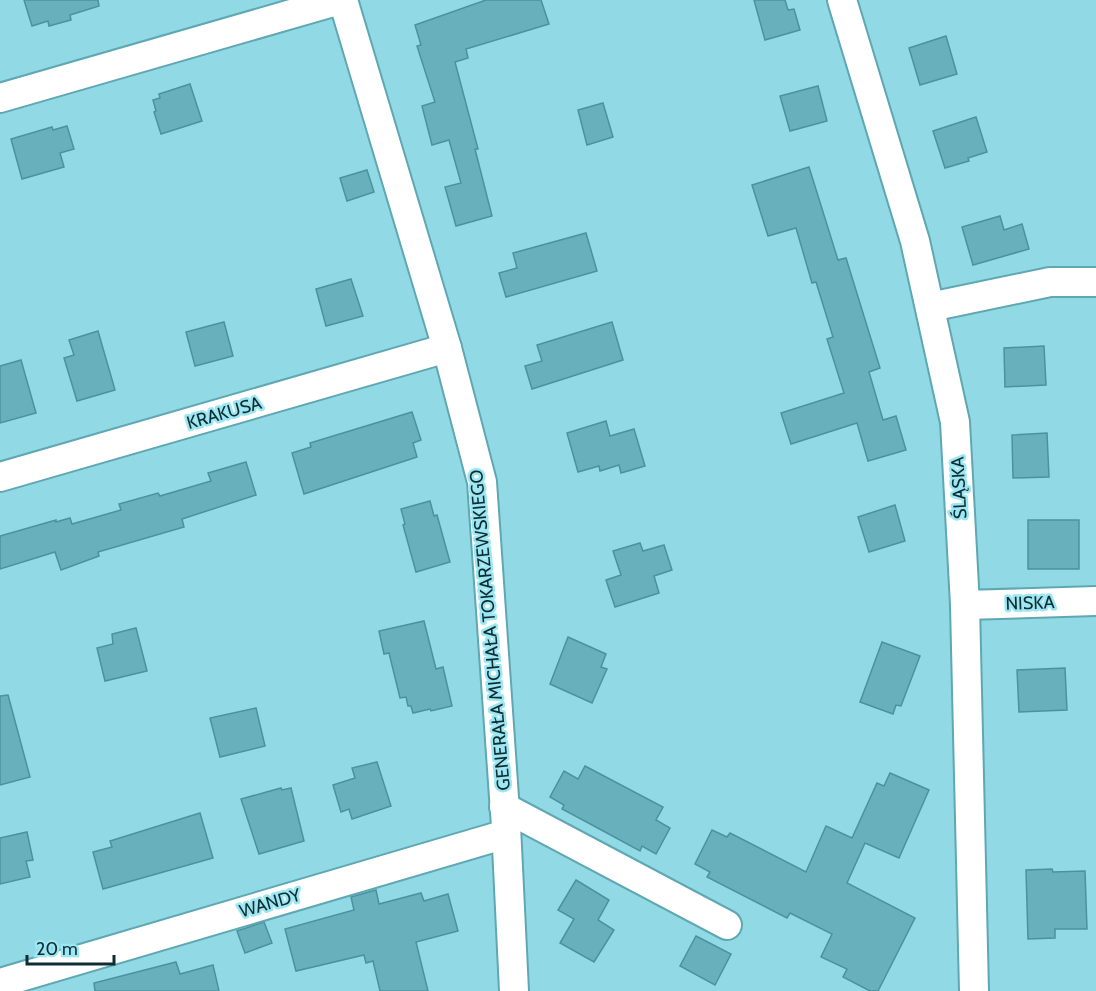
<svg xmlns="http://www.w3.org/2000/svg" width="1096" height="991" font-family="Cabin,sans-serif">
	<rect width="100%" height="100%" fill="#91dae5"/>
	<!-- building -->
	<g fill="#68b1bc" stroke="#4a939e" stroke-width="1.5">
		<path d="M 24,0 L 98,0 L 99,6 L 70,15 L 71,20 L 49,26 L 48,21 L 32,26 Z"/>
		<path d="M 486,0 L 541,0 L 549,24 L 466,49 L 468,58 L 455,62 L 478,149 L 475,149 L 492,216 L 456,226 L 445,187 L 461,183 L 449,140 L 432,145 L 422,106 L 435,102 L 417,46 L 421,45 L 415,25 Z"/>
		<path d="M 754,0 L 785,0 L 788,10 L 794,9 L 800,30 L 765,40 Z"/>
		<path d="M 946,36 L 957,74 L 920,85 L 909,48 Z"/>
		<path d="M 190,84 L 202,121 L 161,134 L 154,112 L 156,111 L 153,100 L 160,98 L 159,94 Z"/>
		<path d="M 818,86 L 827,121 L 790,131 L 780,96 Z"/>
		<path d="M 603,103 L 613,137 L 587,145 L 578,110 Z"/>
		<path d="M 976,117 L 987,152 L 968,158 L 969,161 L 945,168 L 933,131 Z"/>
		<path d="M 67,126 L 74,149 L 60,153 L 64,167 L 22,179 L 11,139 L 52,127 L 53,130 Z"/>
		<path d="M 809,167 L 838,260 L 846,258 L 880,368 L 869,372 L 883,420 L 896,416 L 906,450 L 868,461 L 857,423 L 791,444 L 781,413 L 844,393 L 827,339 L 833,337 L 816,282 L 812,283 L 796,228 L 768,236 L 752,185 Z"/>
		<path d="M 367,170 L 374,192 L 347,201 L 340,178 Z"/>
		<path d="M 1000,216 L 1004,230 L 1022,224 L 1029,249 L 973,265 L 962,227 Z"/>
		<path d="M 586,233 L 597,271 L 506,297 L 499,273 L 517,268 L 513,253 Z"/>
		<path d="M 351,279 L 363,316 L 326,326 L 316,289 Z"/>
		<path d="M 224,322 L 233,356 L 195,366 L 186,332 Z"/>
		<path d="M 612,322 L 623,360 L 532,389 L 525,366 L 542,361 L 537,345 Z"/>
		<path d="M 98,331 L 115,390 L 77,401 L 64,358 L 74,355 L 69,340 Z"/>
		<path d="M 1044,346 L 1046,385 L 1005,387 L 1004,348 Z"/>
		<path d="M 21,360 L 36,413 L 0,423 L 0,366 Z"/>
		<path d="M 412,412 L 421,440 L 413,443 L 417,457 L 304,494 L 292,453 L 311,447 L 310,443 Z"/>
		<path d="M 606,421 L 610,436 L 634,429 L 645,466 L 621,473 L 619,465 L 600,471 L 599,466 L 578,472 L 567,433 Z"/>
		<path d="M 1047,433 L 1049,477 L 1013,478 L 1012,435 Z"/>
		<path d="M 246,462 L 256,495 L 182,519 L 184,527 L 98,552 L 99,556 L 61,570 L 55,552 L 0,569 L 0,536 L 56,520 L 56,522 L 70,518 L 72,524 L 121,510 L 119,504 L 158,493 L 160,496 L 211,481 L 208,473 Z"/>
		<path d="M 430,501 L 434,516 L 437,515 L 450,562 L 416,572 L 403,525 L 405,524 L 401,509 Z"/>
		<path d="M 895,505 L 905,541 L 869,552 L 858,517 Z"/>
		<rect x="1028" y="520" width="51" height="49"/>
		<path d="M 640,543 L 643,551 L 664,545 L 672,570 L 654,576 L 659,593 L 615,607 L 606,580 L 621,575 L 613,551 Z"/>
		<path d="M 424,621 L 436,669 L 443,667 L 452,706 L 431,711 L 430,709 L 413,713 L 411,706 L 408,706 L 406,697 L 400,698 L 389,653 L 384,654 L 379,631 Z"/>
		<path d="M 136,628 L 147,671 L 105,681 L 97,648 L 113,644 L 112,634 Z"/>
		<path d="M 568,637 L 606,654 L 601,667 L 607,669 L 592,703 L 550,684 Z"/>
		<path d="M 882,642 L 920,656 L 901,706 L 896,705 L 893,714 L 860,702 Z"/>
		<path d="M 1065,668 L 1067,710 L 1019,712 L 1017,670 Z"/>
		<path d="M 8,695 L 30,777 L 0,785 L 0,696 Z"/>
		<path d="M 256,708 L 265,746 L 220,757 L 210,718 Z"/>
		<path d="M 377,762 L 391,806 L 352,819 L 349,809 L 341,812 L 333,785 L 355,778 L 352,768 Z"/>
		<path d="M 585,766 L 663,807 L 656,820 L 670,828 L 656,854 L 642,846 L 640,851 L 594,826 L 562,809 L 564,805 L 550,797 L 564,771 L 578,779 Z"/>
		<path d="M 890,773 L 929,790 L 899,858 L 865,843 L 847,883 L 915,918 L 878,991 L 870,991 L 843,977 L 847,969 L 821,957 L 832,934 L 790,913 L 787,918 L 707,877 L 710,872 L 695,864 L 712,830 L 727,837 L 730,833 L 806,872 L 826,826 L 852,838 L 877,783 L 884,786 Z"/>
		<path d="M 281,788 L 282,790 L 291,788 L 304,841 L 259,854 L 241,799 Z"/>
		<path d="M 200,813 L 213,858 L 103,889 L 93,852 L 112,847 L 110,841 Z"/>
		<path d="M 27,832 L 33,860 L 26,861 L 30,877 L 0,884 L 0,838 Z"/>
		<path d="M 1052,869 L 1053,872 L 1085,871 L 1087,929 L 1055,929 L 1055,938 L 1028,939 L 1026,870 Z"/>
		<path d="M 576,880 L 609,900 L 598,920 L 614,930 L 594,962 L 560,943 L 574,919 L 558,910 Z"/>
		<path d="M 376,890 L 379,904 L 421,893 L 424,901 L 448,894 L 458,931 L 416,942 L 428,991 L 380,991 L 373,961 L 366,963 L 364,955 L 296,971 L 285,929 L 354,910 L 351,897 Z"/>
		<path d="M 264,922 L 272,943 L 245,953 L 237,931 Z"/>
		<path d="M 696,936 L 731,954 L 715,985 L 680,966 Z"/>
		<path d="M 176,962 L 180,974 L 213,965 L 219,991 L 95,991 L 94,983 Z"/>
	</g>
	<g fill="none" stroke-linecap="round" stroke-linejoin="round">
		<!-- minor casing -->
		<g stroke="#5fa7b2" stroke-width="32">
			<g id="minor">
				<path d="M 343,0 L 447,348 L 482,482 L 506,826 L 514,991"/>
				<path d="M 842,0 L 915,241 L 955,422 L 965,605 L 974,991"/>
				<path d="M 0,98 L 340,0"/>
				<path d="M 930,307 L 1050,282 L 1096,282"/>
				<path d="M 0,477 L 447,348"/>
				<path d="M 965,605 L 1096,601"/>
				<path d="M 504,807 L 727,925"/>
				<path d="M 0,983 L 506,834"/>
			</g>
		</g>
		<!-- major casing -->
		<g stroke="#5fa7b2" stroke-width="36">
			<path id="major" d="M 0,987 L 5,991"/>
		</g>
		<!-- minor -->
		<use href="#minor" stroke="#fff" stroke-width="28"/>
		<!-- major -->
		<use href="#major" stroke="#fff" stroke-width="33"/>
	</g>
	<g text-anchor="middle" stroke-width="5" stroke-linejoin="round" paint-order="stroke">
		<!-- street labels -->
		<g font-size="18" fill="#0e2d32" stroke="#9de7f3">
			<text transform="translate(224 413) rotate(-16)" y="6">KRAKUSA</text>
			<text transform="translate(959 488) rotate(-93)" y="6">ŚLĄSKA</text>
			<text transform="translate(1030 603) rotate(-2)" y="6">NISKA</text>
			<text transform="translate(490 630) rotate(-95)" y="6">GENERAŁA MICHAŁA TOKARZEWSKIEGO</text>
			<text transform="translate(270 903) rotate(-16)" y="6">WANDY</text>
		</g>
	</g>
	<!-- scale -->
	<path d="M27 955v9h87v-9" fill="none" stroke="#0e2d32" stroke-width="3"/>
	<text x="36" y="955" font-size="18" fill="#0e2d32" stroke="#9de7f3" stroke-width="4.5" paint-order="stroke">20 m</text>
</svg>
